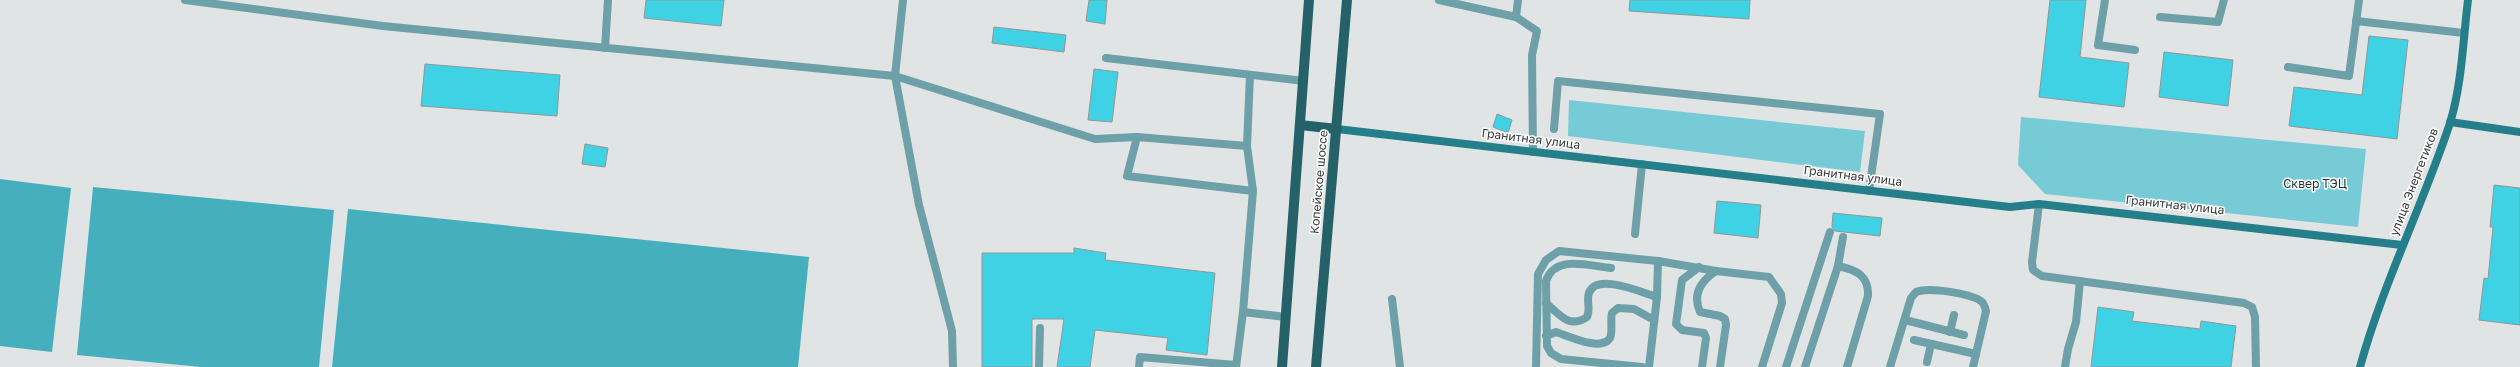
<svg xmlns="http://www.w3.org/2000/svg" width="2520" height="367" font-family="'Golos Text',sans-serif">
	<rect width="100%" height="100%" fill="#e0e4e4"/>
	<!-- green -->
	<g fill="#76cbd7">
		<path d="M 1569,100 L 1865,131 L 1860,172 L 1568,136 Z"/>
		<path d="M 2021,117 L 2366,149 L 2358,227 L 2045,194 L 2018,165 Z"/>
	</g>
	<!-- water -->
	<g fill="#45afbe">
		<path d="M 0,179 L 71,188 L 52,352 L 0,346 Z"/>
		<path d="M 93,187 L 334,210 L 319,367 L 201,367 L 77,355 Z"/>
		<path d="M 348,209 L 809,257 L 798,367 L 332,367 Z"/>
	</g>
	<!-- building -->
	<g fill="#3fd2e5" stroke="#929696">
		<path d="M 646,0 L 724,0 L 721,26 L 644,18 Z"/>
		<path d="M 1089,0 L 1107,0 L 1105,24 L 1086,21 Z"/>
		<path d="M 1630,0 L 1750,0 L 1749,19 L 1629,11 Z"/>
		<path d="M 2050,0 L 2086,0 L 2080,57 L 2129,63 L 2124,107 L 2039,97 Z"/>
		<path d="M 994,27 L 1066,35 L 1064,52 L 992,43 Z"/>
		<path d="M 2369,36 L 2408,40 L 2397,139 L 2289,126 L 2294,87 L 2362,95 Z"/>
		<path d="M 2164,52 L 2233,60 L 2228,106 L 2159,97 Z"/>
		<path d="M 425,64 L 560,75 L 557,116 L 421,106 Z"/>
		<path d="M 1094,69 L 1118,72 L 1112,122 L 1088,120 Z"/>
		<path d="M 1497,114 L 1512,120 L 1508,133 L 1493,127 Z"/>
		<path d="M 585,144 L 608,148 L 605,167 L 582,164 Z"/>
		<path d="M 2494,185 L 2520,188 L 2520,325 L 2479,320 L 2484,278 L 2488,279 L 2493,227 L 2490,227 Z"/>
		<path d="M 1717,201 L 1761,205 L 1758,238 L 1714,233 Z"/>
		<path d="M 1833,213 L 1882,218 L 1880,236 L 1835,231 L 1832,227 Z"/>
		<path d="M 1074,248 L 1106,253 L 1105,260 L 1215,273 L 1207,355 L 1166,350 L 1168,338 L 1095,330 L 1090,367 L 1057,367 L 1064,319 L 1032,319 L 1032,367 L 982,367 L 982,253 L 1074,253 Z"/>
		<path d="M 2098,307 L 2134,312 L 2132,321 L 2200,329 L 2201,321 L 2236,326 L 2231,367 L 2091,367 Z"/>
	</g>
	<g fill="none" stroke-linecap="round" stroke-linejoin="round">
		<!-- lane -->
		<g stroke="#6da0a8" stroke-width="8">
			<path d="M 185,0 L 383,26 L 895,76 L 1095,139 L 1137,137 L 1247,146"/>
			<path d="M 903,0 L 895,76 L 919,205 L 952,331 L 953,367"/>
			<path d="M 1439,0 L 1516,17 L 1537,31 L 1532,55 L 1533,152"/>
			<path d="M 2105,0 L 2098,45 L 2135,50"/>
			<path d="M 1516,17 L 1518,0"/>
			<path d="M 2160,17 L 2218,22 L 2224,0"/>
			<path d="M 2356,21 L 2464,33"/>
			<path d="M 605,48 L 608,0"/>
			<path d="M 1106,58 L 1304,81"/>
			<path d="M 2288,67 L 2349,76 L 2359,0"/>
			<path d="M 1554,129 L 1558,81 L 1880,114 L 1869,191"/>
			<path d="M 1137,137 L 1127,176 L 1253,191"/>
			<path d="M 2039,204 L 2032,262 L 2033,270 L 2042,276 L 2244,303 L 2252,307 L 2255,317 L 2256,367"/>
			<path d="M 1635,234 L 1642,164"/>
			<path d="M 1838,266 C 1857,270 1869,276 1868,296 L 1847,367"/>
			<path d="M 1699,267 L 1682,280 L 1676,324 L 1682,330 L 1704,333 L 1706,338 L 1702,367"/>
			<path d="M 1611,268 C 1589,266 1555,254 1546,281 L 1547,346 L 1551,353 L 1561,359 L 1642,367"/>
			<path d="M 1716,271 C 1701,281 1692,294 1700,312 L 1720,316 L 1725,319 L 1726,325 L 1720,367"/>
			<path d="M 1392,299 L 1400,367"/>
			<path d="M 1546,303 C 1560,315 1569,329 1587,317 C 1591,308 1586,301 1589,293 C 1596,272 1643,293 1657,297"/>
			<path d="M 1243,312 L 1286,317"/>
			<path d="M 1905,320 L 1964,335"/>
			<path d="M 1950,332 L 1954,315"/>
			<path d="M 1546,336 L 1556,332 C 1569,336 1601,352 1610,338 C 1613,332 1610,320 1612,313 L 1618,308 L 1634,309 L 1654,320"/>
			<path d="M 1914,340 L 1976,354"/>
			<path d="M 1927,362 L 1931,344"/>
			<path d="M 1039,367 L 1040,328"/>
			<path d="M 1139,367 L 1140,357 L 1236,365"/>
			<path d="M 1236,367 L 1243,312 L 1253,191 L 1247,146 L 1250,75"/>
			<path d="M 1536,367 L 1538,274 L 1546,260 L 1559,251 L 1658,261 L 1716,271 L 1769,277 L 1781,294 L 1782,303 L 1762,367"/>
			<path d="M 1649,367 L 1657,297 L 1658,261"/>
			<path d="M 1786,367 L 1830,232"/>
			<path d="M 1805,367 L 1838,266 L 1843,237"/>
			<path d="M 1890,367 L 1911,298 L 1916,292 C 1929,287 1969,293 1981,301 C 1984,303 1985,307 1986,311 L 1973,367"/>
			<path d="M 2065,367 L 2068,349 L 2076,322 L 2080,281"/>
		</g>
		<!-- secondary -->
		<g stroke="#257f8b" stroke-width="8">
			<path d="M 2450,122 L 2520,132"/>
			<path d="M 1337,129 L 2010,207 L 2039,204 L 2402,245"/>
			<path d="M 2360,367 C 2383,283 2423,205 2450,123 C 2462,84 2463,40 2468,0"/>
		</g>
		<!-- primary -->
		<g stroke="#256169" stroke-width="10">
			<path d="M 1300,125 L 1337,129"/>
			<path d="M 1282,367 L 1309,0"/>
			<path d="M 1316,367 L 1347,0"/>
		</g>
	</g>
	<g text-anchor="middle" stroke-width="3" stroke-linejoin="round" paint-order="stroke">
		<!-- street labels -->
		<g font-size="12" fill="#373939" stroke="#fff">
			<text transform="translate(1531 139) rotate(7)" y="4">Гранитная улица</text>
			<text transform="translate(1853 176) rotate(7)" y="4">Гранитная улица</text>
			<text transform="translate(1319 182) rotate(-85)" y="4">Копейское шоссе</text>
			<text transform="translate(2414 182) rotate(-69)" y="4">улица Энергетиков</text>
			<text transform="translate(2175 205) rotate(6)" y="4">Гранитная улица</text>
		</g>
		<!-- park labels -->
		<g font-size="12" fill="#1a3236" stroke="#fff">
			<text x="2315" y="188">Сквер ТЭЦ</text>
		</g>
	</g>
</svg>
